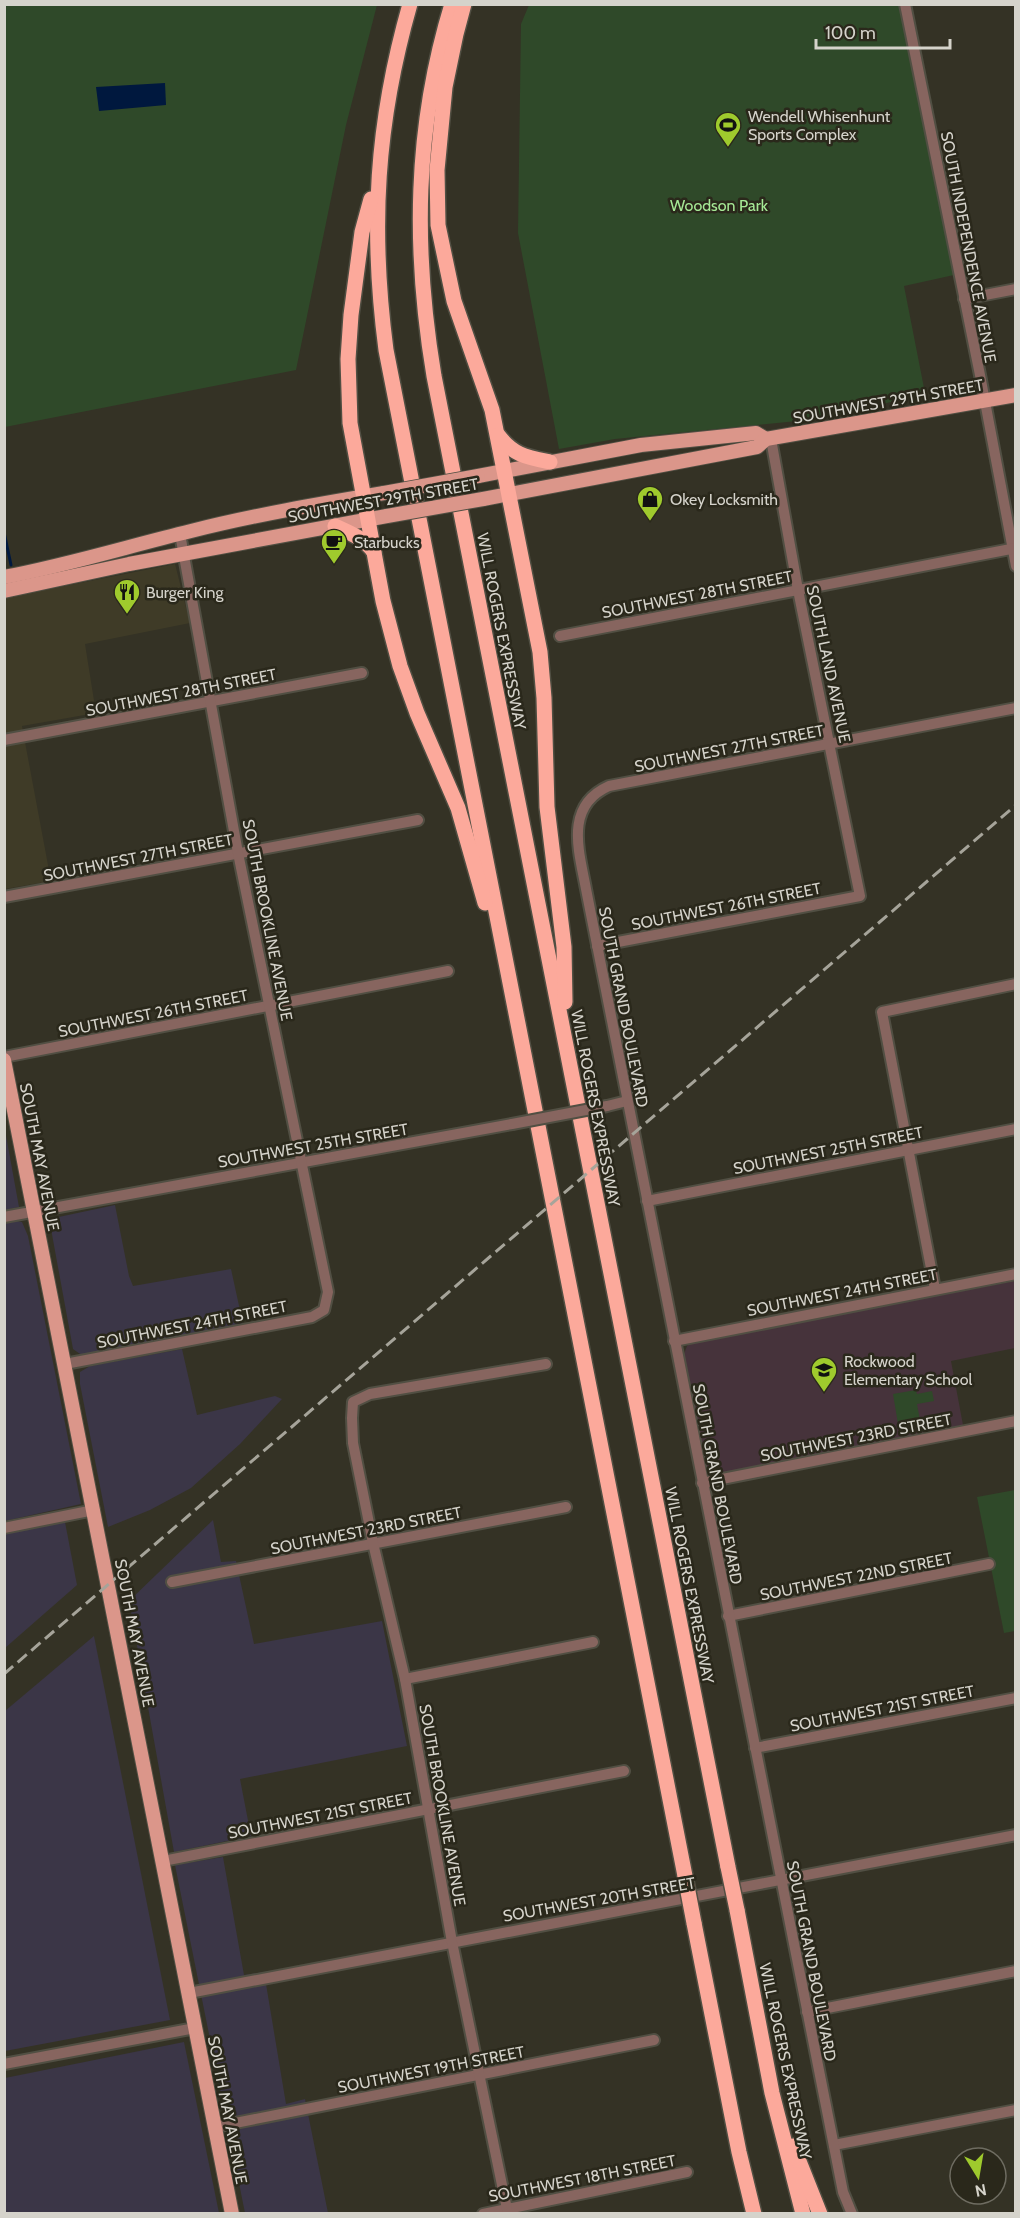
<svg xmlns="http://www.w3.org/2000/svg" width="1020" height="2218" font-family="Cabin,sans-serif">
	<rect width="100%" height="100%" fill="#343225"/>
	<!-- built -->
	<path fill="#3f3b27" d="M 175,564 L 190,623 L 85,644 L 96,713 L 22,726 L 51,881 L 5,889 L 5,598 Z"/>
	<!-- industrial -->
	<g fill="#3b3647">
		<path d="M 5,1130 L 19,1207 L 5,1210 L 4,1210 Z"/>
		<path d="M 115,1205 L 129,1276 L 133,1286 L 231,1269 L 243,1324 L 83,1356 L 73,1349 L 51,1229 L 54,1218 Z"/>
		<path d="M 16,1221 L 22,1222 L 28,1236 L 81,1504 L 5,1521 L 4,1224 Z"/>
		<path d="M 182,1349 L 197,1415 L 275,1396 L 282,1399 L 240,1444 L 191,1488 L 150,1510 L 108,1527 L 80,1384 L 80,1372 L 90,1366 Z"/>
		<path d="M 213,1520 L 221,1562 L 236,1561 L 254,1644 L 382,1621 L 407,1746 L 240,1779 L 251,1836 L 174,1852 L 129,1601 Z"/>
		<path d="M 65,1522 L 77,1585 L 5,1648 L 5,1534 Z"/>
		<path d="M 94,1636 L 170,2020 L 5,2051 L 5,1711 Z"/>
		<path d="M 223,1857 L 244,1975 L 264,1972 L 286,2104 L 305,2099 L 328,2213 L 245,2213 L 175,1865 Z"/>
		<path d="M 184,2042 L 219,2213 L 5,2213 L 5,2078 Z"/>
	</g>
	<!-- education -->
	<path fill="#46333b" d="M 1015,1281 L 1015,1348 L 951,1361 L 963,1425 L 718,1475 L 705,1465 L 684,1354 L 687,1346 L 692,1342 Z"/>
	<!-- green -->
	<g fill="#2f4929">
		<path d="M 5,5 L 377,5 L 346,125 L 296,370 L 5,427 Z"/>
		<path d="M 529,5 L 899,5 L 954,275 L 904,286 L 925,393 L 864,409 L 807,420 L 615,439 L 559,449 L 518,233 L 521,24 Z"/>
		<path d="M 916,1390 L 917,1394 L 932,1391 L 934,1401 L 917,1404 L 920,1420 L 898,1424 L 893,1394 Z"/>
		<path d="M 1015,1490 L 1015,1631 L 1004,1633 L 977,1497 Z"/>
	</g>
	<!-- water -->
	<path fill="#00183e" d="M 165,83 L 166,105 L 99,111 L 96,87 Z"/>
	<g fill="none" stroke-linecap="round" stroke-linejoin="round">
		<!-- stream -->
		<path stroke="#00183e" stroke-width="3" d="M 4,532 L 11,565"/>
		<!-- minor casing -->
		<g stroke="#514f43" stroke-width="14">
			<g id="minor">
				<path d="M 905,4 L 980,375 L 1016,566"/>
				<path d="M 964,299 L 1016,289"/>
				<path d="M 560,636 L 1016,548"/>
				<path d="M 4,740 L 362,673"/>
				<path d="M 4,897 L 418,820"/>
				<path d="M 597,946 L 860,896 L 798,590 L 771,439"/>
				<path d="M 4,1057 L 448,971"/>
				<path d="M 607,1106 L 627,1101"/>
				<path d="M 647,1201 L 1016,1129"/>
				<path d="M 4,1217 L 512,1124"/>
				<path d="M 935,1289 L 882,1012 L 1016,984"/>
				<path d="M 674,1341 L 1016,1274"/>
				<path d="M 65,1364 L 312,1317 L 324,1310 L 328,1292 L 238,853 L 180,534"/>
				<path d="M 702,1483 L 1016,1421"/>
				<path d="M 4,1528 L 94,1510"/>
				<path d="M 172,1582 L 566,1507"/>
				<path d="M 728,1616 L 989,1564"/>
				<path d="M 405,1679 L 593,1642"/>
				<path d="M 755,1748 L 1016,1698"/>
				<path d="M 163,1861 L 624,1771"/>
				<path d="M 189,1993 L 1016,1835"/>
				<path d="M 807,2012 L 1016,1971"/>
				<path d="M 4,2064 L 195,2028"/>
				<path d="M 215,2127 L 654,2040"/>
				<path d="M 834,2145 L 1016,2110"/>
				<path d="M 483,2214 L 687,2172"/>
				<path d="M 508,2214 L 452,1942 L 405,1679 L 373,1543 L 353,1443 L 352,1418 L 353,1402 L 370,1394 L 546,1364"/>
				<path d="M 852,2214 L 843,2192 L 586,889 C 579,851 564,806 609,786 L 1016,708"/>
			</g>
		</g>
		<!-- major casing -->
		<g stroke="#514f43" stroke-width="16">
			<g id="major">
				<path d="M 478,476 L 641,445 L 756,433 L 766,439"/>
				<path d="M 483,499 L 757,447 L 766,439 L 1016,395"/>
				<path d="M 4,577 C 68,565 129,546 191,531 C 254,515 319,504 384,493"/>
				<path d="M 4,591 L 129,564 L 387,516"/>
				<path d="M 4,1060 L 232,2214"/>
			</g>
		</g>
		<!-- highway casing -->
		<g stroke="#514f43" stroke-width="18">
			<g id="highway">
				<path d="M 410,4 C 376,123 370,228 386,350 L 685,1876"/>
				<path d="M 452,4 C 414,128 413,250 434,376 L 728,1867"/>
				<path d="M 464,4 L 456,34 L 445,87 L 437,170 L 438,225 L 454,301 L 492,410 L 540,652 L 544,698 L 547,807 L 564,947 L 565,1002"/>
				<path d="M 371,199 L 362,232 L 351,315 L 348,359 L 350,423 L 383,601 L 400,666 L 417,713 L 458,808 L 485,903"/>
				<path d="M 498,435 C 513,455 526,457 550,462"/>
				<path d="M 335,526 C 350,533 364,538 374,552"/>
				<path d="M 737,1910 L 772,2093 L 803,2214"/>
				<path d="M 694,1923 L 739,2152 L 754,2214"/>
				<path d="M 793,2146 L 820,2214"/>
			</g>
		</g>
		<!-- minor -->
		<use href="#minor" stroke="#87655f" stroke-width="10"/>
		<!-- major -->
		<use href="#major" stroke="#db968a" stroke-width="14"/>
		<!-- highway -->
		<use href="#highway" stroke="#fca99b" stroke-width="15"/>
		<!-- rail -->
		<path stroke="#a6a49a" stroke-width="3" stroke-dasharray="12 6" stroke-linecap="butt" d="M 4,1674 L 1016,805"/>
		<!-- minor-bridge casing -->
		<g stroke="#514f43" stroke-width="14" stroke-linecap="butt">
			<path id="minor-bridge" d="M 512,1124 L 607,1106"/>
		</g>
		<!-- major-bridge casing -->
		<g stroke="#514f43" stroke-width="16" stroke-linecap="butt">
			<g id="major-bridge">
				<path d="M 384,493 L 478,476"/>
				<path d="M 387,516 L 483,499"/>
			</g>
		</g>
		<!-- highway-bridge casing -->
		<g stroke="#514f43" stroke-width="18" stroke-linecap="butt">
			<g id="highway-bridge">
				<path d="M 728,1867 L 737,1910"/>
				<path d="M 685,1876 L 694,1923"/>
			</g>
		</g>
		<!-- minor-bridge -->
		<use href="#minor-bridge" stroke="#87655f" stroke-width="10"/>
		<!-- major-bridge -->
		<use href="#major-bridge" stroke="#db968a" stroke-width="14"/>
		<!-- highway-bridge -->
		<use href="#highway-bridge" stroke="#fca99b" stroke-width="15"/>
	</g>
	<!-- icons -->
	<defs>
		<g id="stadium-pin" transform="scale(1.35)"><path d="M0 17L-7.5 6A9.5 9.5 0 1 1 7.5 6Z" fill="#9fca2d" stroke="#2a281b"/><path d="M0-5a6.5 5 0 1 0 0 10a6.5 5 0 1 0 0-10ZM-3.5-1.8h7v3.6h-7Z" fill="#111"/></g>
		<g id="shop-pin" transform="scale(1.35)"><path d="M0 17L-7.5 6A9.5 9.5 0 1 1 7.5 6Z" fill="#9fca2d" stroke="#2a281b"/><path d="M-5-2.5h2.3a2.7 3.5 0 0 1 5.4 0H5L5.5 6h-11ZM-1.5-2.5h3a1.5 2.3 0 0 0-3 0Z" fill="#111"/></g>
		<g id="cafe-pin" transform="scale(1.35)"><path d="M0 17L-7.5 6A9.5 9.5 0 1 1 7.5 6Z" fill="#9fca2d" stroke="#2a281b"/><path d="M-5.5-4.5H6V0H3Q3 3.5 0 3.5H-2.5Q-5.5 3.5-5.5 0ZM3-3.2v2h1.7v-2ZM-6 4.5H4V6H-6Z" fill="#111"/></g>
		<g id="restaurant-pin" transform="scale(1.35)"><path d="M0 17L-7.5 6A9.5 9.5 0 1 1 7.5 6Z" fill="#9fca2d" stroke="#2a281b"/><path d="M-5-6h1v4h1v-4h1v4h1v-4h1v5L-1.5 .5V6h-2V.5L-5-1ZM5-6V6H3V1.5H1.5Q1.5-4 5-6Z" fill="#111"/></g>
		<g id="school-pin" transform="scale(1.35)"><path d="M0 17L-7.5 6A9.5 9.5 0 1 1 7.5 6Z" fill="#9fca2d" stroke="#2a281b"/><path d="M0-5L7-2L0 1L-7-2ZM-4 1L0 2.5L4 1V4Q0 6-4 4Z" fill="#111"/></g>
	</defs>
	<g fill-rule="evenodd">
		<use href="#stadium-pin" x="728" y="125"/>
		<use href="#shop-pin" x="650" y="499"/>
		<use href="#cafe-pin" x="334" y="542"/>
		<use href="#restaurant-pin" x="127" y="592"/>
		<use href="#school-pin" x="824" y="1370"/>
	</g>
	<g text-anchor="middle" stroke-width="5" stroke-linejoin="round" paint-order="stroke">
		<!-- poi labels -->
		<g font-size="16" fill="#d5d3cb" stroke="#2a281b" text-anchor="start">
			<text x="748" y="122">Wendell Whisenhunt<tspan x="748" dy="18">Sports Complex</tspan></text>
			<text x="670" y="505">Okey Locksmith</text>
			<text x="354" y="548">Starbucks</text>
			<text x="146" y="598">Burger King</text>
			<text x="844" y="1367">Rockwood<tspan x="844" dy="18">Elementary School</tspan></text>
		</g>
		<!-- park labels -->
		<g font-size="16" fill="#a6e996" stroke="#2a281b">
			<text x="719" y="211">Woodson Park</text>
		</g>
		<!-- street labels -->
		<g font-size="16" fill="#d5d3cb" stroke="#2a281b">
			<text transform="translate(969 247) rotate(79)" y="6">SOUTH INDEPENDENCE AVENUE</text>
			<text transform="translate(888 401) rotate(-10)" y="6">SOUTHWEST 29TH STREET</text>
			<text transform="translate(383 500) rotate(-10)" y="6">SOUTHWEST 29TH STREET</text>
			<text transform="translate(697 594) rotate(-11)" y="6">SOUTHWEST 28TH STREET</text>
			<text transform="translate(502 631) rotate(79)" y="6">WILL ROGERS EXPRESSWAY</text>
			<text transform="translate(829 664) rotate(78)" y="6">SOUTH LAND AVENUE</text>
			<text transform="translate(181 692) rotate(-11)" y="6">SOUTHWEST 28TH STREET</text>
			<text transform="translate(729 748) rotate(-11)" y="6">SOUTHWEST 27TH STREET</text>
			<text transform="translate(138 857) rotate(-11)" y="6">SOUTHWEST 27TH STREET</text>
			<text transform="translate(726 906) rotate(-11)" y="6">SOUTHWEST 26TH STREET</text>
			<text transform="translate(268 920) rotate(79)" y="6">SOUTH BROOKLINE AVENUE</text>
			<text transform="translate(624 1007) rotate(79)" y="6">SOUTH GRAND BOULEVARD</text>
			<text transform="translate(153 1013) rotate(-11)" y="6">SOUTHWEST 26TH STREET</text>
			<text transform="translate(596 1108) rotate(79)" y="6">WILL ROGERS EXPRESSWAY</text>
			<text transform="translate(313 1145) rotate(-10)" y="6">SOUTHWEST 25TH STREET</text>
			<text transform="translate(828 1150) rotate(-11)" y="6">SOUTHWEST 25TH STREET</text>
			<text transform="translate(40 1157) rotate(79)" y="6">SOUTH MAY AVENUE</text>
			<text transform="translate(842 1292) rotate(-11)" y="6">SOUTHWEST 24TH STREET</text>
			<text transform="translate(192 1324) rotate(-11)" y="6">SOUTHWEST 24TH STREET</text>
			<text transform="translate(856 1437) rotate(-11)" y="6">SOUTHWEST 23RD STREET</text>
			<text transform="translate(718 1484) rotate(79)" y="6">SOUTH GRAND BOULEVARD</text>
			<text transform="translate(366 1530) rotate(-11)" y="6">SOUTHWEST 23RD STREET</text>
			<text transform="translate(856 1576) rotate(-11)" y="6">SOUTHWEST 22ND STREET</text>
			<text transform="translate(690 1585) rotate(79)" y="6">WILL ROGERS EXPRESSWAY</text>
			<text transform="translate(135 1633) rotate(79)" y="6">SOUTH MAY AVENUE</text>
			<text transform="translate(882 1708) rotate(-11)" y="6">SOUTHWEST 21ST STREET</text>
			<text transform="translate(443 1805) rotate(80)" y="6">SOUTH BROOKLINE AVENUE</text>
			<text transform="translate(320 1815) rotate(-11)" y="6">SOUTHWEST 21ST STREET</text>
			<text transform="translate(599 1899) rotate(-10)" y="6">SOUTHWEST 20TH STREET</text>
			<text transform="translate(812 1961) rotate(79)" y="6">SOUTH GRAND BOULEVARD</text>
			<text transform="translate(786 2061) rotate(78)" y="6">WILL ROGERS EXPRESSWAY</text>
			<text transform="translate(431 2069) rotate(-11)" y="6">SOUTHWEST 19TH STREET</text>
			<text transform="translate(228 2110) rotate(79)" y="6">SOUTH MAY AVENUE</text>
			<text transform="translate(582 2178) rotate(-11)" y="6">SOUTHWEST 18TH STREET</text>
		</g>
	</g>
	<!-- border -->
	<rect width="1020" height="2218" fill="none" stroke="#d5d3cb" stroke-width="12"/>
	<!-- north arrow -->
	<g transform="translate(978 2176) rotate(169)"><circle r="28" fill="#2a281b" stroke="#6e6c61" stroke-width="1.5"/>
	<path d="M0-4.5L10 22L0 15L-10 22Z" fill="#9fca2d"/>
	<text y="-9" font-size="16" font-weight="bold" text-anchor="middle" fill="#d5d3cb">N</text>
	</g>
	<!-- scale -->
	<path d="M816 39v9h134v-9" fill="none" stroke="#d5d3cb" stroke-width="3"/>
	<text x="825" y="39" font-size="18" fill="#d5d3cb" stroke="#2a281b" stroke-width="4.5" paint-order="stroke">100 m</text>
</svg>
